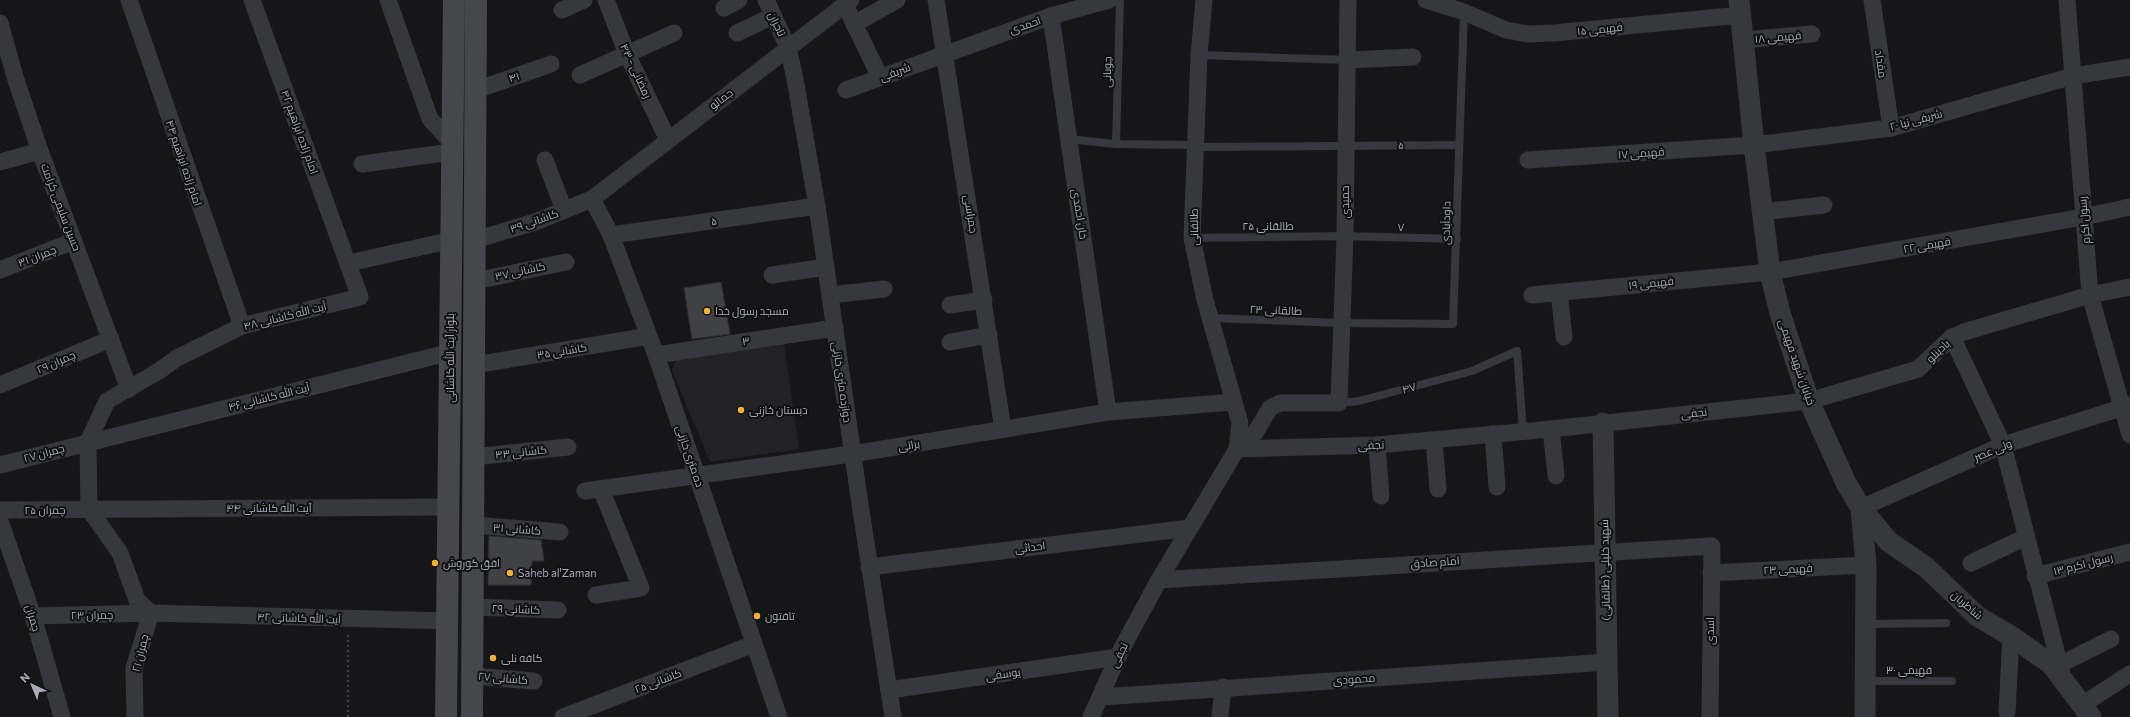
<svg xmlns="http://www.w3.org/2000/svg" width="2130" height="717" font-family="Commissioner,Cairo,sans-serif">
	<rect width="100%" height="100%" fill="#161618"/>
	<!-- built -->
	<path fill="#222225" d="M 784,344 L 799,449 L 710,462 L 672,370 L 676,360 Z"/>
	<!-- building -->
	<g fill="#404145" stroke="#303034">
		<path d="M 721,282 L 730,334 L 692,339 L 684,288 Z"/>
		<path d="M 489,536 L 541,540 L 544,561 L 532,561 L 531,585 L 488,585 Z"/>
	</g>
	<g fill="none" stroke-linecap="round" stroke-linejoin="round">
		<!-- path -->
		<path stroke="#3d3f44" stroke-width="2.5" stroke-dasharray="2 3" stroke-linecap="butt" d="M 348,717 L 348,634"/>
		<!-- service -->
		<g stroke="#37383d" stroke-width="8">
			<path d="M 1199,55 L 1348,60"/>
			<path d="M 1068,139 L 1116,144 L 1189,145 L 1196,147 L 1458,145"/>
			<path d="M 1116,144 L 1120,0"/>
			<path d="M 1192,238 L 1345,236 L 1457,239"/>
			<path d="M 1210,318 L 1341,323 L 1453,324 L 1464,12"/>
			<path d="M 1339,403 L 1359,401 L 1472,371 L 1517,351 L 1523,431"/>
			<path d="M 1866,624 L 1946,623"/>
			<path d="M 1866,681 L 1952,681"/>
		</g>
		<!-- minor -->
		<g stroke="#37383d" stroke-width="17">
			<path d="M 129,0 L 242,326"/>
			<path d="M 388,0 L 430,119 L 452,143"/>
			<path d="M 606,0 L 627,54 L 668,140"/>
			<path d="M 766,0 L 788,47 L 795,79 L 817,206 L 860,504 L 893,717"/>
			<path d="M 936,0 L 1003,429"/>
			<path d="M 1204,0 L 1199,55 L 1192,238 L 1205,300 L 1240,423 L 1237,449"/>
			<path d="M 1426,0 L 1464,12 L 1506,30 L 1528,34 L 1554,33 L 1741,15"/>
			<path d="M 1872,0 L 1891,128"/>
			<path d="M 2067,0 L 2090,295 L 2130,435"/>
			<path d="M 845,5 L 880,77"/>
			<path d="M 724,8 L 739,0"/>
			<path d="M 562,10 L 584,0"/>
			<path d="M 1051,16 L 1108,412"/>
			<path d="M 0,23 L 16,80 L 40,151 L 129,389"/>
			<path d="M 854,24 L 897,0"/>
			<path d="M 737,33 L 773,16"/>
			<path d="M 1743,40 L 1812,34"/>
			<path d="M 1348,60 L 1413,57"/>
			<path d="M 580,75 L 674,33"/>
			<path d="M 476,90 L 551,64"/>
			<path d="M 846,90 L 1051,16 L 1109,0"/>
			<path d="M 545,160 L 564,210"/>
			<path d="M 1528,160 L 1754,145 L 1891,128 L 2073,76 L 2130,67"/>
			<path d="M 0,162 L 40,151"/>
			<path d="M 362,164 L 452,152"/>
			<path d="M 592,199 L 611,235 L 656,355 L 779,717"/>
			<path d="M 1761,212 L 1824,205"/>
			<path d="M 611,235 L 817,206"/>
			<path d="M 475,240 L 535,222 L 592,199 L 851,0"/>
			<path d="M 349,263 L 452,240"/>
			<path d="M 0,270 L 74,241"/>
			<path d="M 772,275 L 826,267"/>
			<path d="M 475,281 L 566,262"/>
			<path d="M 1559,292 L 1564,337"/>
			<path d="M 830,295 L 884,289"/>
			<path d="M 1532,295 L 1770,272 L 2083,217 L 2130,207"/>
			<path d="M 950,305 L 984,300"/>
			<path d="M 1952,337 L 2003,445 L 2063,678"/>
			<path d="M 950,342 L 989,335"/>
			<path d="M 656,355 L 835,328"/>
			<path d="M 474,365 L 649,336"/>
			<path d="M 0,385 L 111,339"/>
			<path d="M 1551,429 L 1556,476"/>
			<path d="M 1493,434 L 1497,487"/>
			<path d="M 1434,440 L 1438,489"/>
			<path d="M 1377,445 L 1381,496"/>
			<path d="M 1237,449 L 1255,433 L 1270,408 L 1280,403 L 1339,403 L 1345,236 L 1348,0"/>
			<path d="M 474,457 L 568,447"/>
			<path d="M 0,465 L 451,352"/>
			<path d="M 585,491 L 852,454 L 1108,412 L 1233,402"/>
			<path d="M 1861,508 L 2003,445 L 2130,405"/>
			<path d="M 0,510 L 448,507"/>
			<path d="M 0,521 L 33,616 L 62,717"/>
			<path d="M 474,525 L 560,532"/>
			<path d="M 1971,563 L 2026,537"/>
			<path d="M 869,567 L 1190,528"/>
			<path d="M 1711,573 L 1866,565"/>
			<path d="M 2035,576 L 2130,552"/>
			<path d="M 1159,580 L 1712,546 L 1710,717"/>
			<path d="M 596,595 L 641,588 L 601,489"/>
			<path d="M 473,607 L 558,610"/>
			<path d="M 151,613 L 137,600 L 120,553 L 89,509 L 88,442 L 107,401 L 159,371 L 177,358 L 242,326 L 360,297 L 252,0"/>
			<path d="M 33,616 L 151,613 L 447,621"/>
			<path d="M 2061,664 L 2111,639"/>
			<path d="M 473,676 L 534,681"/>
			<path d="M 889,690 L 1118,657"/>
			<path d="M 1101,697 L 1607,662"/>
			<path d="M 2082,705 L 2130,674"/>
			<path d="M 2007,712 L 2011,636"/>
			<path d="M 135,717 L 134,668 L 151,613"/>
			<path d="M 563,717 L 754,644"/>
			<path d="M 1091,717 L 1122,648 L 1159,580 L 1237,449 L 1377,445 L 1551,429 L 1809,401 L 1918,369 L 1952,337 L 1964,332 L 2090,295 L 2130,287"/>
			<path d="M 1220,717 L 1223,687"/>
		</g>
		<!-- tertiary -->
		<g stroke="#37383d" stroke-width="21">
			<path d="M 1739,0 L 1754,145 L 1770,272 L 1780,313 L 1809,401 L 1846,483 L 1861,508 L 1866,565 L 1865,717"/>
			<path d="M 1603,423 L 1608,717"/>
			<path d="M 1861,508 L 1888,541 L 1927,568 L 1977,616 L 2011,636 L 2051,664 L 2091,717"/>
		</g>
		<!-- secondary -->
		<g stroke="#45474d" stroke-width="22">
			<path d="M 446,717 L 454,0"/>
			<path d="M 472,717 L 476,0"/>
		</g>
	</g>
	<!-- markers -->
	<g fill="#f2b134" stroke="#111113" stroke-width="1.5">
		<circle cx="707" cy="311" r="4"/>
		<circle cx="741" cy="410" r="4"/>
		<circle cx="435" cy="563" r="4"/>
		<circle cx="510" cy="573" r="4"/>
		<circle cx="757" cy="616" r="4"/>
		<circle cx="493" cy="658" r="4"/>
	</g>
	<g text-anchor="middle" stroke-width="4" stroke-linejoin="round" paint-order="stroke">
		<!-- street labels -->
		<g font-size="11" fill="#a8adb8" stroke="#111113">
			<text transform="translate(777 24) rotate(64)" y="4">تاجران</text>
			<text transform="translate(1025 25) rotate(-19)" y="4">احمدی</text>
			<text transform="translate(1600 29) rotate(-6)" y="4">فهیمی ۱۵</text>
			<text transform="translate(1778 37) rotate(-5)" y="4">فهیمی ۱۸</text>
			<text transform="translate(1881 64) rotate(82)" y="4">مقداد</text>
			<text transform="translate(636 71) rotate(65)" y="4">رمضانی - ۴۳</text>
			<text transform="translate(895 72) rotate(-21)" y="4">شریفی</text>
			<text transform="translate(1107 72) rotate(-89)" y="4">جوبانی</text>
			<text transform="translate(514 77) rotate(-19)" y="4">۴۱</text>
			<text transform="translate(721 99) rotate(-37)" y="4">جمالو</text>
			<text transform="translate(1916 120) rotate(-15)" y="4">۲۰ شریفی نیا</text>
			<text transform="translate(300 132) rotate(70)" y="4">امام زاده ابراهیم ۴۲</text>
			<text x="1401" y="149">۵</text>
			<text transform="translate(1641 153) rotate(-4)" y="4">فهیمی ۱۷</text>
			<text transform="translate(184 163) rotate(71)" y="4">امام زاده ابراهیم ۴۴</text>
			<text transform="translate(1345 202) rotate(-90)" y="4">حمیدی</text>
			<text transform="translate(61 207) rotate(69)" y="4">حسین سلیمی کرامت</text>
			<text transform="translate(971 214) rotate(81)" y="4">جمراسی</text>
			<text transform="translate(1080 214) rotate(81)" y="4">خان احمدی</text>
			<text transform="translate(2084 220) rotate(-95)" y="4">رسول اکرم</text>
			<text transform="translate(534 221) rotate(-19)" y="4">کاشانی ۳۹</text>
			<text transform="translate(714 221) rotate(-8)" y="4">۵</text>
			<text transform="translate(1446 223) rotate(-89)" y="4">داودآبادی</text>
			<text x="1268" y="230">طالقانی ۲۵</text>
			<text transform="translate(1194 227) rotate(-91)" y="4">طالقانی</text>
			<text transform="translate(1401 227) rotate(1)" y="4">۷</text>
			<text transform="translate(1927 245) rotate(-10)" y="4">فهیمی ۲۲</text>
			<text transform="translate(37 256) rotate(-21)" y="4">چمران ۳۱</text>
			<text transform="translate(520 271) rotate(-12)" y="4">کاشانی ۳۷</text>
			<text transform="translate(1651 283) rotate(-6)" y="4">فهیمی ۱۹</text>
			<text transform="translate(1276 310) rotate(2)" y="4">طالقانی ۲۳</text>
			<text transform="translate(285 316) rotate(-14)" y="4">آیت الله کاشانی ۴۸</text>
			<text transform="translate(746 341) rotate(-8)" y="4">۳</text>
			<text transform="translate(562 351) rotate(-9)" y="4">کاشانی ۳۵</text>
			<text transform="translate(1938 351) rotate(-44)" y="4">بادینلو</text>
			<text transform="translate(450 358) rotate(-90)" y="4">بلوار آیت الله کاشانی</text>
			<text transform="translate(56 362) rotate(-23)" y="4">چمران ۲۹</text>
			<text transform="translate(1797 362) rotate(71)" y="4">خیابان شهید فهیمی</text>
			<text transform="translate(842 382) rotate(82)" y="4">دوازده متری خازنی</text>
			<text transform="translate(1409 388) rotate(-15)" y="4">۴۷</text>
			<text transform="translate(269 397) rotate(-14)" y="4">آیت الله کاشانی ۴۶</text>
			<text transform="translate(1694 413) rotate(-6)" y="4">نجفی</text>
			<text transform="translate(909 445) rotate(-9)" y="4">براتی</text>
			<text transform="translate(1371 445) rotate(-3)" y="4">نجفی</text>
			<text transform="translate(1993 450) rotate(-22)" y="4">ولی عصر</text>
			<text transform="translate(521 452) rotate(-6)" y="4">کاشانی ۳۳</text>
			<text transform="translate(44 453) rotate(-15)" y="4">چمران ۲۷</text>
			<text transform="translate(690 456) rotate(71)" y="4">ده متری خازنی</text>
			<text x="269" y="512">آیت الله کاشانی ۴۴</text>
			<text transform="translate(45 510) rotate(-1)" y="4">چمران ۲۵</text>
			<text transform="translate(517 529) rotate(4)" y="4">کاشانی ۳۱</text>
			<text transform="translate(1030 547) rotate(-7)" y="4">احداثی</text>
			<text transform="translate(1435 562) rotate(-4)" y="4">امام صادق</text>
			<text transform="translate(2083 564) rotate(-14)" y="4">رسول اکرم ۱۳</text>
			<text transform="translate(1788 569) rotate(-3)" y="4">فهیمی ۲۳</text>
			<text transform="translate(1605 570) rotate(-91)" y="4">شهید خلیلی (طالقانی)</text>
			<text transform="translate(1967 605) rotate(41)" y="4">شاطریان</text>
			<text transform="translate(516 609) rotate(2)" y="4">کاشانی ۲۹</text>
			<text transform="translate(92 615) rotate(-1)" y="4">چمران ۲۳</text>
			<text transform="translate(33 618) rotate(73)" y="4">چمران</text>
			<text transform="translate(299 618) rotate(2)" y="4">آیت الله کاشانی ۴۲</text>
			<text transform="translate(1710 631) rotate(-90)" y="4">اسدی</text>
			<text transform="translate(140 653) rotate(-76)" y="4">چمران ۲۱</text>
			<text transform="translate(1119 655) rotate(-65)" y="4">نجفی</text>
			<text x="1909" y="674">فهیمی ۳۰</text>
			<text transform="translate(1003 674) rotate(-8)" y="4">یوسفی</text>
			<text transform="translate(503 678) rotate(5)" y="4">کاشانی ۲۷</text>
			<text transform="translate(1354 679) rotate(-4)" y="4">محمودی</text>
			<text transform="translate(658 681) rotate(-21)" y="4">کاشانی ۲۵</text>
		</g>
		<!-- poi labels -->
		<g font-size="11" fill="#a8adb8" stroke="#111113" text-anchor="start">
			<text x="715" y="315">مسجد رسول خدا</text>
			<text x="749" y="414">دبستان خازنی</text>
			<text x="443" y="567">افق کوروش</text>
			<text x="518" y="577">Saheb al'Zaman</text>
			<text x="765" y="620">تافتون</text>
			<text x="501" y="662">کافه نلی</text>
		</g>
	</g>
	<!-- north arrow -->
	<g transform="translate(32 685) rotate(316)" stroke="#111113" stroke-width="3" paint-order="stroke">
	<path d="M0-3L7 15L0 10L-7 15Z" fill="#a8adb8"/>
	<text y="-6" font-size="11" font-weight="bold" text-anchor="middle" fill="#a8adb8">N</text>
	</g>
</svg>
